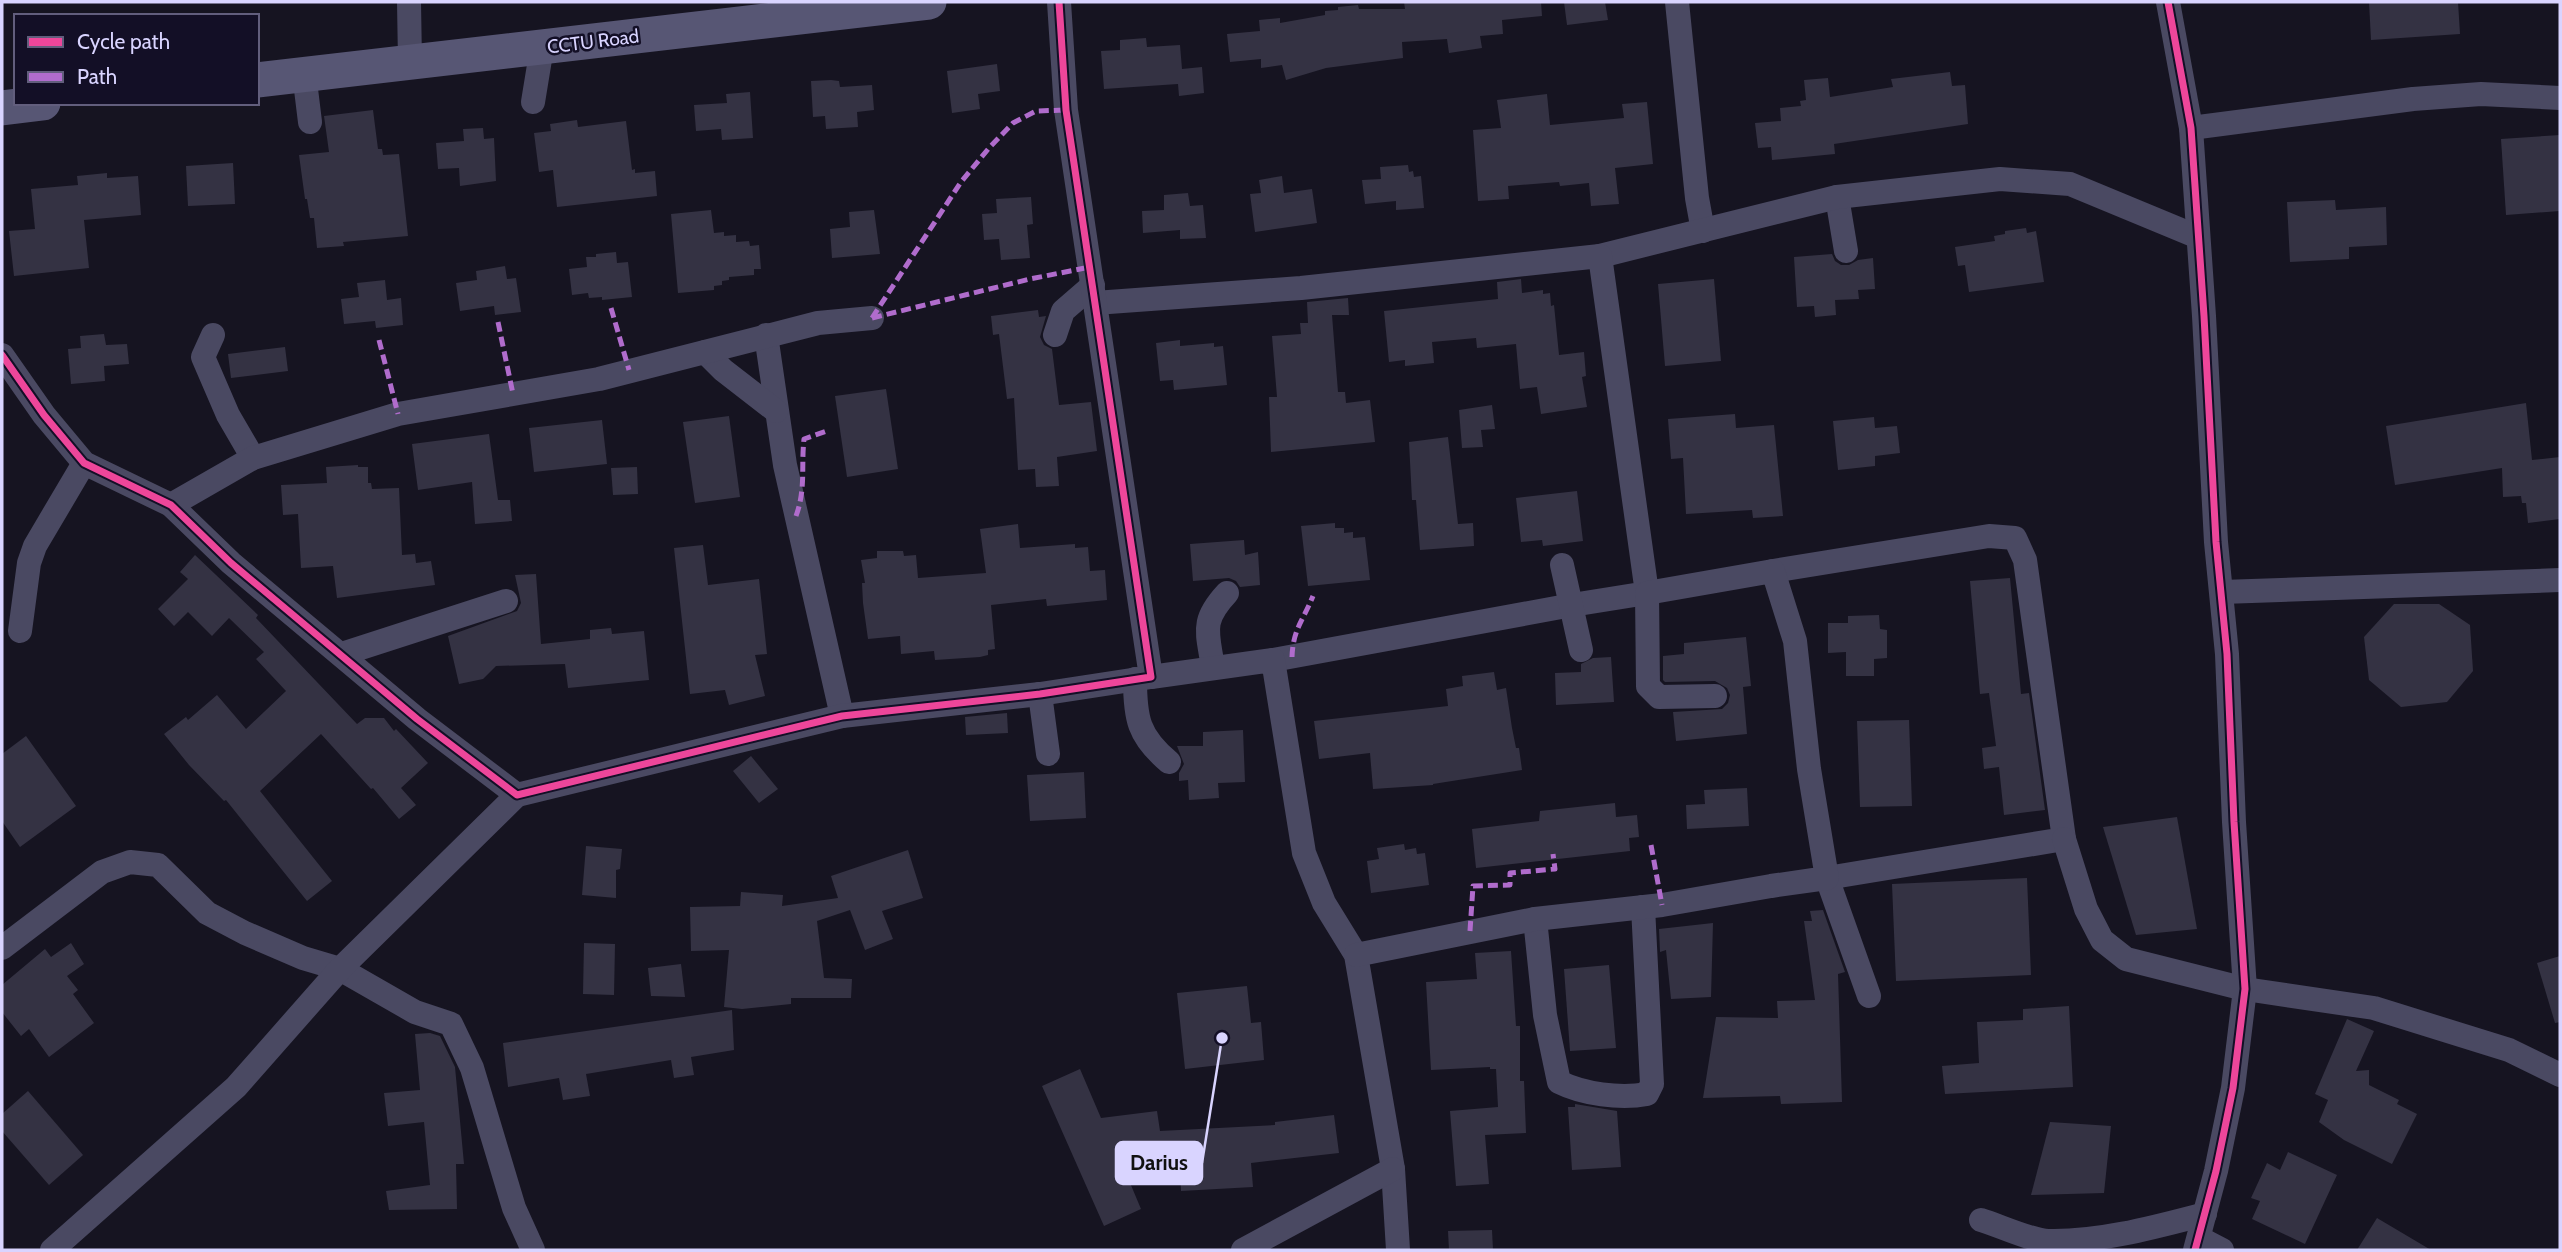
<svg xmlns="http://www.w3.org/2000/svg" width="2562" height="1252" font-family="Cabin,sans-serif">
	<rect width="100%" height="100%" fill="#161421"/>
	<!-- building -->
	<g fill="#343243">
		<path d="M 1404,2 L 1541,2 L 1542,16 L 1502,20 L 1503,34 L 1480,36 L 1482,48 L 1449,53 L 1447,39 L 1402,42 L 1403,58 L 1326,68 L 1286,80 L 1282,65 L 1261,68 L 1261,59 L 1230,62 L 1227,34 L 1260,31 L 1259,20 L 1280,18 L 1280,23 L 1325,15 L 1325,11 L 1338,10 L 1338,7 L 1358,5 L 1359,9 L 1405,9 Z"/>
		<path d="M 1564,2 L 1605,2 L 1608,20 L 1567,25 Z"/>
		<path d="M 2369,2 L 2458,2 L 2460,34 L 2371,40 Z"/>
		<path d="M 1146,38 L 1147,47 L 1180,45 L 1182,69 L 1202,67 L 1204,93 L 1179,96 L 1178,84 L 1104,89 L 1101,51 L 1120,50 L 1120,40 Z"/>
		<path d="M 997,64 L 1000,91 L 978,94 L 980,109 L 952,113 L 947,71 Z"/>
		<path d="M 1950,72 L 1952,86 L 1965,85 L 1968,124 L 1834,144 L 1835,154 L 1772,160 L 1771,147 L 1758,148 L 1755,123 L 1781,121 L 1780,108 L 1801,106 L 1800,101 L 1806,100 L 1804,80 L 1828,78 L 1830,97 L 1893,87 L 1891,79 Z"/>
		<path d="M 831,80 L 839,81 L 840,87 L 872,85 L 874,110 L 857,112 L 858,127 L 826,129 L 825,116 L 813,117 L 811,81 Z"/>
		<path d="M 750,92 L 753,138 L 722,140 L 721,129 L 696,131 L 694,105 L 727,103 L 726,94 Z"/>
		<path d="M 1547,94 L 1550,125 L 1624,118 L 1622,104 L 1647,102 L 1653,164 L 1615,168 L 1619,204 L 1591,206 L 1589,183 L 1560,186 L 1559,182 L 1508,186 L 1509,199 L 1478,201 L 1473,130 L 1501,128 L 1497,100 Z"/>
		<path d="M 373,110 L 378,149 L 382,149 L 383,155 L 399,154 L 408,236 L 343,242 L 344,246 L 317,248 L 314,218 L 310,218 L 307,199 L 305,199 L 299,155 L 329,152 L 324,116 Z"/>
		<path d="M 577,120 L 578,127 L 626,121 L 632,170 L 635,169 L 635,173 L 655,171 L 657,196 L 557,207 L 553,170 L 539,172 L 534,133 L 551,131 L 550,124 Z"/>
		<path d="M 483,128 L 484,139 L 494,138 L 496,181 L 460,186 L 459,168 L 438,169 L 436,143 L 464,141 L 463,129 Z"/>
		<path d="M 2560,135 L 2560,211 L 2506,215 L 2501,139 Z"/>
		<path d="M 233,163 L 235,204 L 188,206 L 186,166 Z"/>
		<path d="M 1408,165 L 1409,172 L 1413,171 L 1414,177 L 1421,176 L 1424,208 L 1396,210 L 1396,201 L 1365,204 L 1362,180 L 1381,179 L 1380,167 Z"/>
		<path d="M 107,173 L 107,178 L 138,176 L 141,215 L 84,220 L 89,268 L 14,276 L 9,231 L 35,229 L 31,189 L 78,185 L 77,176 Z"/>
		<path d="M 1282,176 L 1284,193 L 1312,189 L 1317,223 L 1255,232 L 1250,194 L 1261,193 L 1259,180 Z"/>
		<path d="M 1188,193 L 1190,206 L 1203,205 L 1206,238 L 1180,239 L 1180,230 L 1143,233 L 1142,211 L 1164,210 L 1164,195 Z"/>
		<path d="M 1031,197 L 1033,224 L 1027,225 L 1030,258 L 1001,260 L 999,239 L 984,240 L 982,214 L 997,213 L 996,199 Z"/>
		<path d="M 2335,200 L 2336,210 L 2386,207 L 2387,245 L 2349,247 L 2349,259 L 2290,262 L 2287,202 Z"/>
		<path d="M 711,210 L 714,233 L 724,232 L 724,236 L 736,235 L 736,242 L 749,241 L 750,246 L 759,245 L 761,269 L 754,269 L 754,275 L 729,277 L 729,280 L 722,281 L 722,285 L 714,286 L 714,290 L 678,293 L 671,214 Z"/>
		<path d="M 874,210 L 880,254 L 832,258 L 830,229 L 850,227 L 849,212 Z"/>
		<path d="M 2026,228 L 2027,233 L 2036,231 L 2044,282 L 1969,292 L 1965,265 L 1958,266 L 1955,247 L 1995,241 L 1994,236 L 2005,234 L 2005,231 Z"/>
		<path d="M 616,252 L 617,263 L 628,262 L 632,297 L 602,300 L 602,297 L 589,298 L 588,293 L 572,295 L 569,269 L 587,267 L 586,257 L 596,257 L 596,254 Z"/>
		<path d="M 1832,254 L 1835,261 L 1841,265 L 1849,265 L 1858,260 L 1873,258 L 1875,289 L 1858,290 L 1859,299 L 1835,300 L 1836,315 L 1815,317 L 1814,306 L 1797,307 L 1794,257 Z"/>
		<path d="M 505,266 L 507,279 L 516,278 L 521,312 L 495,315 L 494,306 L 460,311 L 456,283 L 477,280 L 476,271 Z"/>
		<path d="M 1521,279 L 1522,293 L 1543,290 L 1543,294 L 1550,293 L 1551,306 L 1554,305 L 1559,355 L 1584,352 L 1586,376 L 1582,377 L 1587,407 L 1541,414 L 1537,387 L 1520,389 L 1516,344 L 1477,348 L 1476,338 L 1432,342 L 1434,363 L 1405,366 L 1405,360 L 1389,362 L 1384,311 L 1498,299 L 1497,282 Z"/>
		<path d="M 1714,279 L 1721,361 L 1665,366 L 1658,284 Z"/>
		<path d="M 385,280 L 387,300 L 401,298 L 403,325 L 376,328 L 375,321 L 344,324 L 341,299 L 359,297 L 357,283 Z"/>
		<path d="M 1348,298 L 1349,315 L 1332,315 L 1338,392 L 1345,392 L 1346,403 L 1370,400 L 1375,442 L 1271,452 L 1269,397 L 1277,397 L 1272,336 L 1301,334 L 1300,323 L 1308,323 L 1307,302 Z"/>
		<path d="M 1038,310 L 1039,317 L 1046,316 L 1040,337 L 1044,345 L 1052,349 L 1059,405 L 1091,402 L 1097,451 L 1057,457 L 1059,486 L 1036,487 L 1035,469 L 1018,470 L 1014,398 L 1007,399 L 999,334 L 993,335 L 991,316 Z"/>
		<path d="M 104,334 L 106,345 L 127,344 L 129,364 L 104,366 L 105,381 L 71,384 L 68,349 L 81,348 L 80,336 Z"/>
		<path d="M 1180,340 L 1180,346 L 1214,343 L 1214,347 L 1223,346 L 1227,385 L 1174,390 L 1173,380 L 1160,381 L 1156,343 Z"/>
		<path d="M 285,347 L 288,371 L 231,378 L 228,354 Z"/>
		<path d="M 886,389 L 898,469 L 847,477 L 835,396 Z"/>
		<path d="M 2526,403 L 2532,460 L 2560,457 L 2560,519 L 2528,523 L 2526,503 L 2522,503 L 2521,496 L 2503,497 L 2502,468 L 2395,485 L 2386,426 Z"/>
		<path d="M 1492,405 L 1495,429 L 1481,430 L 1483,447 L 1462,448 L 1459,410 Z"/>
		<path d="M 1735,414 L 1736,428 L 1774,425 L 1783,516 L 1753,518 L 1752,510 L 1686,514 L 1683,458 L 1671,459 L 1668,419 Z"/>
		<path d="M 729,416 L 740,497 L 695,503 L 683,422 Z"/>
		<path d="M 1874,417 L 1875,428 L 1897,426 L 1900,453 L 1875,456 L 1875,466 L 1838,470 L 1833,421 Z"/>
		<path d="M 602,420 L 607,464 L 534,472 L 529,428 Z"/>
		<path d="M 489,434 L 498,500 L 510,500 L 512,521 L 475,524 L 472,482 L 418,490 L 412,444 Z"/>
		<path d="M 1448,437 L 1458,524 L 1473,523 L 1474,546 L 1420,550 L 1416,500 L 1412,500 L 1409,442 Z"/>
		<path d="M 358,465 L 358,467 L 368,467 L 368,483 L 371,483 L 372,489 L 399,488 L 402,555 L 415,554 L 416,563 L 431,561 L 435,585 L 337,598 L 333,566 L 301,568 L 298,514 L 283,515 L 281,485 L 327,483 L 326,467 Z"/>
		<path d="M 637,467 L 638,494 L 613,495 L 611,468 Z"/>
		<path d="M 1577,491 L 1583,541 L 1543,546 L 1542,540 L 1521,542 L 1516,498 Z"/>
		<path d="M 1335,523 L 1335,528 L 1344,528 L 1344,533 L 1353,532 L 1353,538 L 1365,537 L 1370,580 L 1308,586 L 1301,526 Z"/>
		<path d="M 1018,524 L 1020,548 L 1075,544 L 1075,548 L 1088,547 L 1090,571 L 1105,570 L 1107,600 L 1047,606 L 1046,599 L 991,605 L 995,649 L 988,650 L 988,655 L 980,657 L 935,660 L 934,651 L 901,654 L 900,636 L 868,639 L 863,603 L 862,583 L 865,583 L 861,560 L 877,558 L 877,551 L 903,551 L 904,556 L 916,555 L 918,578 L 986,573 L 980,529 Z"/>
		<path d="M 1244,540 L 1245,555 L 1258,552 L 1260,585 L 1240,587 L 1236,581 L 1229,578 L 1193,581 L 1190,544 Z"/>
		<path d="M 703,545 L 708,585 L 759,579 L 767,654 L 755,655 L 765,696 L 729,705 L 725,690 L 690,694 L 674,548 Z"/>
		<path d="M 195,555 L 258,615 L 256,618 L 357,724 L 365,718 L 384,718 L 394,731 L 396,729 L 428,763 L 401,788 L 416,805 L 399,819 L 373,788 L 371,789 L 321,734 L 260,791 L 332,881 L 307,901 L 226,800 L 224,801 L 189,765 L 164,734 L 186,717 L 188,720 L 217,695 L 246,729 L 286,691 L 256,659 L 264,652 L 229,618 L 212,636 L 188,612 L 174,626 L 158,609 L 188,579 L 180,572 Z"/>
		<path d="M 536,574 L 541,644 L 590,639 L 590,630 L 611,628 L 612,634 L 644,631 L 649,680 L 568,688 L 565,664 L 496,666 L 483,679 L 459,684 L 448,636 L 517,611 L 521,603 L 515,575 Z"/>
		<path d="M 2010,578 L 2021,694 L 2029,693 L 2045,810 L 2004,815 L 1999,767 L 1984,769 L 1982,748 L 1996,746 L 1989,693 L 1980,694 L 1970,581 Z"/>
		<path d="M 2394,604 L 2439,604 L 2470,625 L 2473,671 L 2447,702 L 2401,707 L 2369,680 L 2364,637 Z"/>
		<path d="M 1879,615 L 1880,629 L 1887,630 L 1887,658 L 1874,659 L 1874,676 L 1846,676 L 1846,652 L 1828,653 L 1828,623 L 1848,623 L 1848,616 Z"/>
		<path d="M 1746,637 L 1751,686 L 1743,687 L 1747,734 L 1676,741 L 1673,712 L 1722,709 L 1728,703 L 1730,695 L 1727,688 L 1715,681 L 1665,682 L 1663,680 L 1663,656 L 1684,654 L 1684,643 Z"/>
		<path d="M 1611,657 L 1614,702 L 1556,705 L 1555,673 L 1581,672 L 1581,664 L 1593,658 Z"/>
		<path d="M 1494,672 L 1497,690 L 1506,688 L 1512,728 L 1516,748 L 1519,748 L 1522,770 L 1433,784 L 1433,785 L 1373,789 L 1370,753 L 1319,759 L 1314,721 L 1448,706 L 1446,689 L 1463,686 L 1462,676 Z"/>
		<path d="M 1007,713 L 1008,733 L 966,735 L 965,717 Z"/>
		<path d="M 1909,720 L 1912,806 L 1860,807 L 1857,721 Z"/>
		<path d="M 1243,730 L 1245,782 L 1218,783 L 1219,798 L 1189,800 L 1188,780 L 1179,781 L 1179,773 L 1184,764 L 1177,746 L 1203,746 L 1203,732 Z"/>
		<path d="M 26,736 L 76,806 L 20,847 L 2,821 L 2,754 Z"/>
		<path d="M 751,756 L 778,789 L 759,803 L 733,771 Z"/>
		<path d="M 1084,772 L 1086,818 L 1030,821 L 1027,775 Z"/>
		<path d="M 1747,788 L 1749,826 L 1687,829 L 1686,805 L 1705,804 L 1704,790 Z"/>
		<path d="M 1615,803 L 1616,817 L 1637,815 L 1639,837 L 1629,838 L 1630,851 L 1476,868 L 1472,829 L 1539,821 L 1540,811 Z"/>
		<path d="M 2177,817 L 2197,929 L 2136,935 L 2103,827 Z"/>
		<path d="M 1404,844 L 1405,850 L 1416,848 L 1417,854 L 1425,853 L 1429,885 L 1371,893 L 1367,861 L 1379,859 L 1377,848 Z"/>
		<path d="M 586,846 L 622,849 L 620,869 L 616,870 L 616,898 L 582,895 Z"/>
		<path d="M 908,850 L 923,898 L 882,911 L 893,939 L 865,950 L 850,910 L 817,921 L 824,978 L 852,979 L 851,998 L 791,998 L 791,1004 L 742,1009 L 724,1007 L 729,950 L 691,951 L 690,907 L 740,906 L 741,892 L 783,895 L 782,906 L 838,898 L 831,876 Z"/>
		<path d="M 2027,878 L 2031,975 L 1896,981 L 1892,884 Z"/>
		<path d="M 1823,910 L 1845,972 L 1838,974 L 1842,1102 L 1781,1104 L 1780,1096 L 1703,1098 L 1716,1017 L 1778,1018 L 1777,1001 L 1815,1000 L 1804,921 L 1812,921 L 1810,911 Z"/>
		<path d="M 1713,923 L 1711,997 L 1671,999 L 1666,950 L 1660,952 L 1659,929 Z"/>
		<path d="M 71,943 L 84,964 L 67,976 L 78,990 L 73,994 L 94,1023 L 49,1057 L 29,1029 L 21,1036 L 2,1012 L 2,985 L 45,949 L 51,957 Z"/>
		<path d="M 584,943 L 615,944 L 614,995 L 583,994 Z"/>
		<path d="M 1511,951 L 1516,1026 L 1520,1026 L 1520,1081 L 1524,1081 L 1526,1133 L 1485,1135 L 1489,1184 L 1456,1186 L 1450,1111 L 1498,1107 L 1496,1069 L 1490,1069 L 1490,1067 L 1431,1070 L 1426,982 L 1477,979 L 1475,953 Z"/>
		<path d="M 2560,956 L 2560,1022 L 2555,1023 L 2537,963 Z"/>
		<path d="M 681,964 L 685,997 L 651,996 L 648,968 Z"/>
		<path d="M 1609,965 L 1616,1048 L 1570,1051 L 1564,969 Z"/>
		<path d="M 1247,986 L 1251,1023 L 1261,1022 L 1264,1060 L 1185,1069 L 1177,993 Z"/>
		<path d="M 2069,1006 L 2073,1087 L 1945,1094 L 1942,1066 L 1979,1063 L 1977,1022 L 2023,1020 L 2023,1009 Z"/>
		<path d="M 732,1010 L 734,1050 L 691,1057 L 694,1075 L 674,1078 L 671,1060 L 586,1074 L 590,1096 L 563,1100 L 559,1078 L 508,1087 L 503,1043 Z"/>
		<path d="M 2347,1019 L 2374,1031 L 2356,1071 L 2369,1070 L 2369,1085 L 2399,1100 L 2397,1104 L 2417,1114 L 2392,1164 L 2344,1140 L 2319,1122 L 2328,1100 L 2315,1094 Z"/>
		<path d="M 430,1033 L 440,1036 L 455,1067 L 464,1164 L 456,1164 L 457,1209 L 389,1210 L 386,1191 L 430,1185 L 424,1122 L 388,1126 L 384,1093 L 420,1090 L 415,1034 Z"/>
		<path d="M 1080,1069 L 1101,1118 L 1157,1111 L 1160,1131 L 1275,1125 L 1275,1122 L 1334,1115 L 1339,1153 L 1251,1163 L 1253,1187 L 1181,1191 L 1179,1151 L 1120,1159 L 1141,1209 L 1104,1226 L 1042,1086 Z"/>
		<path d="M 28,1091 L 83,1155 L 49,1185 L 2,1131 L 2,1114 Z"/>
		<path d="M 1575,1104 L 1617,1111 L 1621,1167 L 1572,1170 L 1568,1107 L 1575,1107 Z"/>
		<path d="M 2050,1122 L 2111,1126 L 2104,1193 L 2031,1195 Z"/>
		<path d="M 2288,1152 L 2337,1175 L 2305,1244 L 2252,1219 L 2260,1201 L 2251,1198 L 2267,1163 L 2280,1170 Z"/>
		<path d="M 2377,1218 L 2431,1250 L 2357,1250 Z"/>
		<path d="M 1492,1230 L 1493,1250 L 1449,1250 L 1448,1231 Z"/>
	</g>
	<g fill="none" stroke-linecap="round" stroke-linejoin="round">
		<!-- street -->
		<g stroke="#4a4962" stroke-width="24">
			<path d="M 409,2 L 410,62"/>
			<path d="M 1677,2 L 1697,198 L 1703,231"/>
			<path d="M 2168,2 L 2191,128 L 2204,316 L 2216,542 L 2227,654 L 2234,822 L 2245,989 L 2233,1088 L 2216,1171 L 2195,1250"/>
			<path d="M 304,73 L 310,122"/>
			<path d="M 533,102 L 542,47"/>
			<path d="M 2191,128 L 2413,99 L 2481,94 L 2560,98"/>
			<path d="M 1837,197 L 1846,251"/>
			<path d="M 1600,256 L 1837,197 L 2000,179 L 2070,184 L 2198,237"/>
			<path d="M 1095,303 L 1301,288 L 1600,256 L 1647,593 L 1572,605 L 1273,660"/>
			<path d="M 213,335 L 203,357 L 228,415 L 253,458"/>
			<path d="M 766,335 L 785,465 L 842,716"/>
			<path d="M 1055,335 L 1063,311 L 1093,285"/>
			<path d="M 705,352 L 723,370 L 776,411"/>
			<path d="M 2,355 L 44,415 L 84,463 L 171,505 L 231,563 L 417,719 L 517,795 L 842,716 L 1040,694 L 1151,677 L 1066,110 L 1059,2"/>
			<path d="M 171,505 L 253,458 L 398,414 L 599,379 L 818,323 L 872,318"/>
			<path d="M 1562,565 L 1581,650"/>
			<path d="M 1773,571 L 1989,536 L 2015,538 L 2025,560 L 2064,839 L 1827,878 L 1869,996"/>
			<path d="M 2222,592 L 2560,580"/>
			<path d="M 20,631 L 29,563 L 35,546 L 84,463"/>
			<path d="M 342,654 L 506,601"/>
			<path d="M 1213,668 C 1208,632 1200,622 1227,593"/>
			<path d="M 1151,677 L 1273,660 L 1304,853 L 1324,903 L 1356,955 L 1393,1169 L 1398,1250"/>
			<path d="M 1135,679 C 1135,718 1138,736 1169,762"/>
			<path d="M 1040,694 L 1048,754"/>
			<path d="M 2064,839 L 2086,909 L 2102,940 L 2126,959 L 2245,989 L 2374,1008 L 2509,1050 L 2560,1075"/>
			<path d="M 1535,919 L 1545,1015 L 1559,1082 C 1583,1094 1620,1099 1647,1094 L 1652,1084 L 1643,907"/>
			<path d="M 2,948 L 102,872 L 130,862 L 158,865 L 207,913 L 245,933 L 303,958 L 340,969 L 415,1012 L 451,1024 L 472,1068 L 514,1208 L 533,1250"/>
			<path d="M 1356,955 L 1535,919 L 1662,905 L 1771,886 L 1827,878 L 1809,769 L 1795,641 L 1773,571 L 1647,593 L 1648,686 L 1659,697 L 1715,696"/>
			<path d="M 1981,1220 C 1998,1225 2032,1241 2049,1241 C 2101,1242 2155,1227 2205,1214"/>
			<path d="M 2199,1238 L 2222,1250"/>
			<path d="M 52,1250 L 236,1087 L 340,969 L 517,795"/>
			<path d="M 1243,1250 L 1393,1169"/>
		</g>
		<!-- secondary -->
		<g stroke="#575674" stroke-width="35">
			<path d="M 257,80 L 929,2"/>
			<path d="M 2,108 L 43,103"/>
		</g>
		<!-- quiet -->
		<g stroke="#b06ccc" stroke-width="5" stroke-dasharray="10 5" stroke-linecap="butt">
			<path d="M 611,308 L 629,370"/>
			<path d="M 872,318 L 961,182 L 989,148 L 1013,123 L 1036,111 L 1066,110"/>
			<path d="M 872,318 L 1030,279 L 1090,267"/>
			<path d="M 498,322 L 513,394"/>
			<path d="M 379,340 L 398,414"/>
			<path d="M 796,516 C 806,489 801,467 804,439 L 827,431"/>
			<path d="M 1292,657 C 1293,629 1303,621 1313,596"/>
			<path d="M 1651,845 L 1662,905"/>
			<path d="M 1470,931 L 1473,886 L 1510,885 L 1510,873 L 1555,869 L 1553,854"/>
		</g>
		<!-- cycleway casing -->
		<g stroke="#130f26" stroke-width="11">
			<g id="cycleway">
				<path d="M 2168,2 L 2191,128 L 2204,316 L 2216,542 L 2227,654 L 2234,822 L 2245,989 L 2233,1088 L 2216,1171 L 2195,1250"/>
				<path d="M 2,355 L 44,415 L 84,463 L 171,505 L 231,563 L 417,719 L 517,795 L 842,716 L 1040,694 L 1151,677 L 1066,110 L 1059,2"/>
			</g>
		</g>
		<!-- cycleway -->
		<use href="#cycleway" stroke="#ed469a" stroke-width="7"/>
	</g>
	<g text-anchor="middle" stroke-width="5" stroke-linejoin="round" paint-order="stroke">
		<!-- street labels -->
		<g font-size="19" fill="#d9d4ff" stroke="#130f26">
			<text transform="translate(593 41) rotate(-7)" y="7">CCTU Road</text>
		</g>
	</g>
	<!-- callouts -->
	<path fill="none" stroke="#d9d4ff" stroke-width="2.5" d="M1222 1038L1202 1163"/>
	<circle fill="#d9d4ff" stroke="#130f26" stroke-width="2.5" cx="1222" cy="1038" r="7"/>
	<rect fill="#d9d4ff" stroke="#d9d4ff" stroke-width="2.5" x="1116" y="1142" width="86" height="42" rx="7"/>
	<g font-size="21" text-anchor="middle" font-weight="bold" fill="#111">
		<text x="1159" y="1170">Darius</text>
	</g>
	<!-- border -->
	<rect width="2562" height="1252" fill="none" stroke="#d9d4ff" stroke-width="7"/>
	<!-- legend -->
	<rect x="14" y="14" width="245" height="91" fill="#130f26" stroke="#625e7d" stroke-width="2"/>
	<rect x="28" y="37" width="35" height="10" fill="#ed469a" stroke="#625e7d" stroke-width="2"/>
	<text x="77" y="49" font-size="21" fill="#d9d4ff">Cycle path</text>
	<rect x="28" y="72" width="35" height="10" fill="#b06ccc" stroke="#625e7d" stroke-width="2"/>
	<text x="77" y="84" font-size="21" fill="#d9d4ff">Path</text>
</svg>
